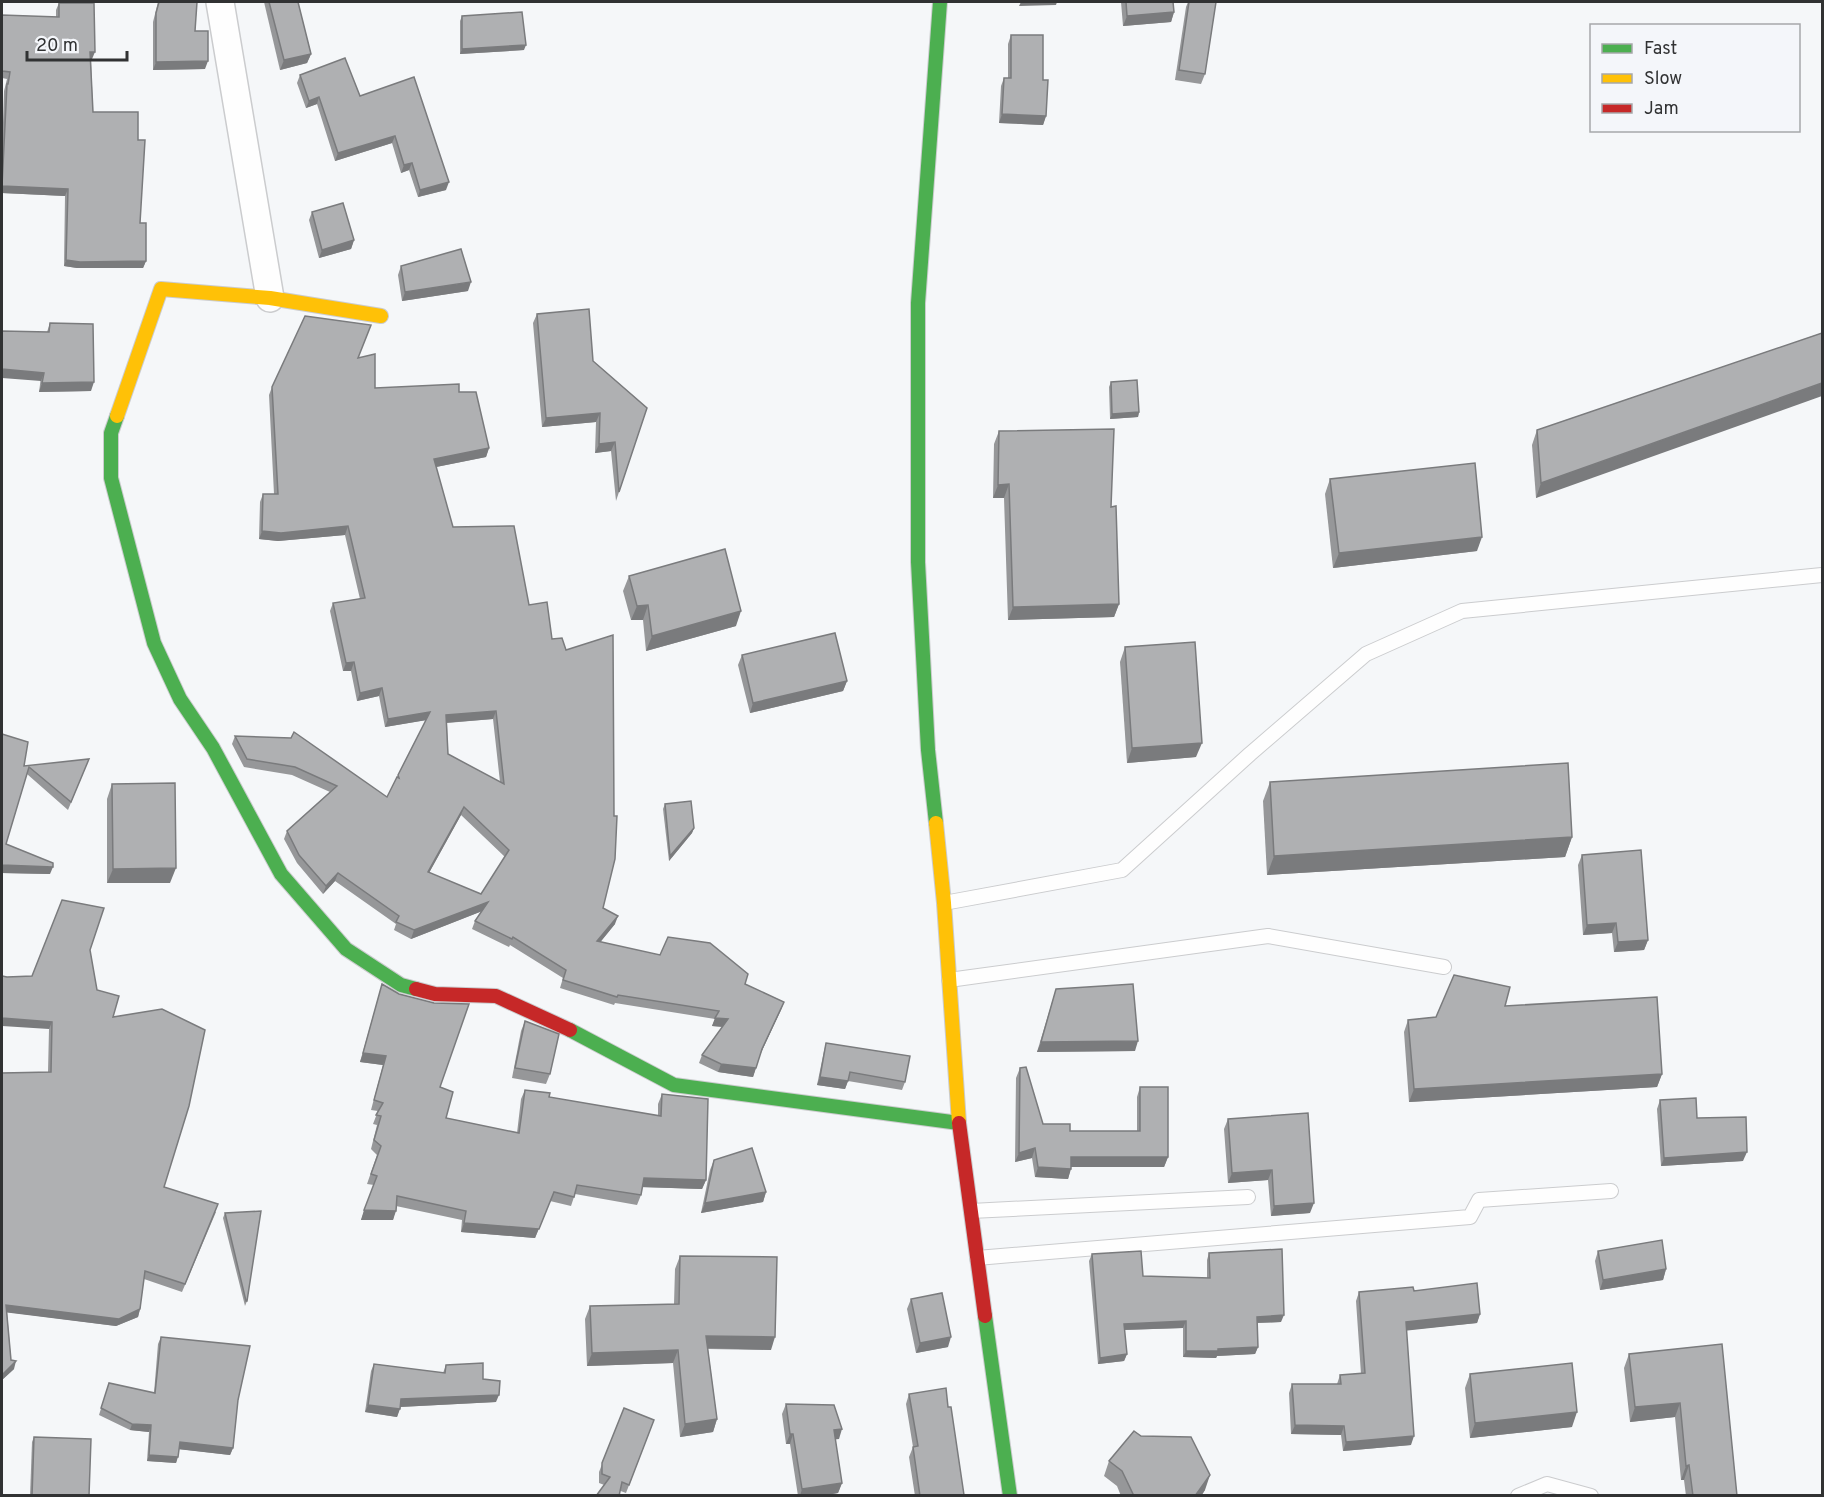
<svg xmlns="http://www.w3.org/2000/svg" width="1824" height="1497" font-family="Overpass,sans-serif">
	<rect width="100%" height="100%" fill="#f5f7f9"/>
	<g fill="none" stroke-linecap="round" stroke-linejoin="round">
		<!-- lane casing -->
		<g stroke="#cbccce" stroke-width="16">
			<g id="lane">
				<path d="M 944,903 L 1122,870 L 1250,754 L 1366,654 L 1462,611 L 1822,575"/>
				<path d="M 949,980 L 1268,936 L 1444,967"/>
				<path d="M 971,1211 L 1248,1197"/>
				<path d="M 977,1258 L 1470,1217 L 1479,1200 L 1611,1191"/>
				<path d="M 1518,1496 L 1547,1484 L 1591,1496"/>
			</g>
		</g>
		<!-- street casing -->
		<g stroke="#cbccce" stroke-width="30">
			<path id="street" d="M 220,2 L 270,298"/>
		</g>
		<!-- fast casing -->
		<g stroke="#cbccce" stroke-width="16">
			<g id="fast">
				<path d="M 117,416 L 111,433 L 111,478 L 154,643 L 180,699 L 213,748 L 281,874 L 346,949 L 401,985 L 416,989"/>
				<path d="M 936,823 L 928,750 L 918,562 L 918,303 L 940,2"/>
				<path d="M 570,1030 L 674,1085 L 959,1123"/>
				<path d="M 985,1316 L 1010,1496"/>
			</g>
		</g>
		<!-- slow casing -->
		<g stroke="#cbccce" stroke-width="16">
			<g id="slow">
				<path d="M 117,416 L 161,289 L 270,298 L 381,316"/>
				<path d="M 936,823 L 944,903 L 959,1123"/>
			</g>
		</g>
		<!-- jam casing -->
		<g stroke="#cbccce" stroke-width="16">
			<g id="jam">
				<path d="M 416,989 L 435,994 L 496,996 L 570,1030"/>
				<path d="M 959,1123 L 985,1316"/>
			</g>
		</g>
		<!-- lane -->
		<use href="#lane" stroke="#fefefe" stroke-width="14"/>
		<!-- street -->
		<use href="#street" stroke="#fefefe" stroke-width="27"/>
		<!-- fast -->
		<use href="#fast" stroke="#4caf50" stroke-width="14"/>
		<!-- slow -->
		<use href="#slow" stroke="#ffc107" stroke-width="14"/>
		<!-- jam -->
		<use href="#jam" stroke="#c62828" stroke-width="14"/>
	</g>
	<!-- wall -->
	<g fill="#969799" fill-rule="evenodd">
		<path d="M 158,2 L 197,2 L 195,31 L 205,69 L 153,70 L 153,22 Z"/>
		<path d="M 264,2 L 298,2 L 311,54 L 307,63 L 280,70 Z"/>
		<path d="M 1121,2 L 1173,2 L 1174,12 L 1171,22 L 1123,26 Z"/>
		<path d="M 1188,2 L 1216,2 L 1205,74 L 1201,84 L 1175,80 L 1186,7 Z"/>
		<path d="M 59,3 L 92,59 L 91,59 L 93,112 L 138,140 L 140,223 L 146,261 L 143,268 L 77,268 L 64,266 L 65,196 L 2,193 L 2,154 L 4,91 L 7,79 L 2,78 L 2,15 L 56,17 L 56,10 Z"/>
		<path d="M 462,16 L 524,50 L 460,54 L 460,21 Z"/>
		<path d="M 1011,35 L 1043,80 L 1046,116 L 1043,125 L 999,123 L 1001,86 L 1004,78 L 1008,78 L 1008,44 Z"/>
		<path d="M 300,75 L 360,96 L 446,190 L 418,197 L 409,170 L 401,173 L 392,143 L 335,161 L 317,104 L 306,108 L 297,83 Z"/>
		<path d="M 312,212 L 354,240 L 351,249 L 319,258 L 309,220 Z"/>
		<path d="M 401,266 L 468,291 L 402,301 L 398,275 Z"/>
		<path d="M 537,314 L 593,361 L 647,408 L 616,501 L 611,451 L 595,453 L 596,422 L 542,427 L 533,323 Z"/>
		<path d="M 50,323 L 91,391 L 39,392 L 47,332 Z"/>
		<path d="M 1822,333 L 1536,498 L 1532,445 L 1537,430 Z"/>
		<path d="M 358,358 L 375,388 L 459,392 L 489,448 L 486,457 L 436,467 L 453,527 L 529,605 L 552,639 L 603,908 L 615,924 L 600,942 L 745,984 L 784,1002 L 760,1055 L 753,1077 L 718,1072 L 699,1063 L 702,1055 L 723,1027 L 712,1026 L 715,1019 L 615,1003 L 614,1005 L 560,988 L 563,978 L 510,945 L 509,947 L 472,929 L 475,921 L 482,911 L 411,939 L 394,930 L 396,924 L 335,881 L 323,894 L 297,863 L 284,839 L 287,831 L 330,792 L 292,775 L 244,767 L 232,744 L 235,736 L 387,797 L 426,720 L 385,727 L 379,696 L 357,701 L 351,671 L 343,671 L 330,611 L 333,603 L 360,599 L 345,535 L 278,541 L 259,539 L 260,502 L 263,494 L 274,494 L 269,395 L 272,387 ZM 493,719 L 500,782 L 448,754 L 447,723 ZM 461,815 L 505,857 L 481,894 L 429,873 Z"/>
		<path d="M 1111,382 L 1139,412 L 1138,417 L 1110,419 L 1109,387 Z"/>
		<path d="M 999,431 L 1119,604 L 1114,617 L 1008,620 L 1004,498 L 993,498 L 994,444 Z"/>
		<path d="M 1330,479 L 1477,551 L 1333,568 L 1325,494 Z"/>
		<path d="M 629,576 L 736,626 L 646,651 L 643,620 L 631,620 L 623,591 Z"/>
		<path d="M 1125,647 L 1196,757 L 1127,763 L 1120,662 Z"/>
		<path d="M 742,655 L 847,681 L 843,691 L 750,713 L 738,665 Z"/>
		<path d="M 2,734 L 24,766 L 86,766 L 68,810 L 27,774 L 6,844 L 50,874 L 2,873 Z"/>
		<path d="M 1270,782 L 1572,837 L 1565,857 L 1267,875 L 1263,801 Z"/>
		<path d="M 112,784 L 170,883 L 107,883 L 107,799 Z"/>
		<path d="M 665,804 L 694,828 L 692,833 L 669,861 L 663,809 Z"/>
		<path d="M 1582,855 L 1648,940 L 1644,950 L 1614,952 L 1612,933 L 1583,935 L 1578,865 Z"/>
		<path d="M 90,950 L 97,990 L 113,1017 L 164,1187 L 216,1212 L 182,1292 L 144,1279 L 140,1309 L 138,1317 L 116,1326 L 7,1312 L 11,1360 L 14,1369 L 2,1380 L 2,1073 L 48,1072 L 49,1029 L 7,977 L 32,976 Z"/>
		<path d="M 382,984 L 440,1087 L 446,1118 L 517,1133 L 521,1099 L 525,1090 L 549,1097 L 658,1116 L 658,1104 L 662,1094 L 706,1180 L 702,1189 L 642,1187 L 641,1195 L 637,1205 L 575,1194 L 571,1206 L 550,1201 L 535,1238 L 461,1232 L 462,1220 L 396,1206 L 393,1220 L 361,1220 L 374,1185 L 367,1184 L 377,1155 L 371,1149 L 377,1125 L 373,1124 L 378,1111 L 371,1110 L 383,1065 L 360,1062 Z"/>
		<path d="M 1056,989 L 1135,1051 L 1037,1052 Z"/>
		<path d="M 1505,1006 L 1662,1074 L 1657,1087 L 1409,1102 L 1404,1032 L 1408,1020 L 1436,1017 Z"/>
		<path d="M 525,1021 L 550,1074 L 546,1084 L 512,1078 L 521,1031 Z"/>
		<path d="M 826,1043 L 905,1082 L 902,1090 L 848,1081 L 845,1089 L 817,1085 L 824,1051 Z"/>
		<path d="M 1020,1068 L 1043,1124 L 1070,1131 L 1137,1131 L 1137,1097 L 1140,1087 L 1168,1157 L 1164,1167 L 1071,1167 L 1068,1179 L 1035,1177 L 1032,1158 L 1015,1162 L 1016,1078 Z"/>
		<path d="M 1660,1100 L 1697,1118 L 1743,1161 L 1661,1166 L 1657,1109 Z"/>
		<path d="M 1228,1119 L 1310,1213 L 1271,1216 L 1268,1180 L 1228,1183 L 1224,1129 Z"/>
		<path d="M 714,1160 L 766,1192 L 763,1202 L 701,1213 L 710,1170 Z"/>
		<path d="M 225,1213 L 247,1301 L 245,1306 L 223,1218 Z"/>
		<path d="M 1598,1251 L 1666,1269 L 1663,1280 L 1600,1290 L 1595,1261 Z"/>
		<path d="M 1209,1253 L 1281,1322 L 1257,1323 L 1258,1347 L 1255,1354 L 1217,1356 L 1216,1358 L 1183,1357 L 1183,1328 L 1124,1330 L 1127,1354 L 1124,1361 L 1098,1364 L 1089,1261 L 1092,1254 L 1143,1276 L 1207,1278 L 1207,1260 Z"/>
		<path d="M 680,1256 L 771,1350 L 708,1349 L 717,1419 L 713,1432 L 680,1437 L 673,1363 L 587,1366 L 585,1319 L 590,1306 L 674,1304 L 675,1269 Z"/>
		<path d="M 1414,1291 L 1480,1314 L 1477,1323 L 1406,1330 L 1411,1445 L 1343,1451 L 1341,1435 L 1291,1434 L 1289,1393 L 1292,1384 L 1337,1384 L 1340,1375 L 1361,1374 L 1356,1301 L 1359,1292 Z"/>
		<path d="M 911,1299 L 948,1347 L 916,1353 L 907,1309 Z"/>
		<path d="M 161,1337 L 238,1400 L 233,1448 L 230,1455 L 179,1449 L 176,1463 L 147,1461 L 149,1432 L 130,1430 L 99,1415 L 109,1383 L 154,1393 L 158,1344 Z"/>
		<path d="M 1722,1344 L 1737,1496 L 1686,1496 L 1684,1480 L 1681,1480 L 1675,1417 L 1630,1422 L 1624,1368 L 1629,1354 Z"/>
		<path d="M 374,1364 L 443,1373 L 446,1365 L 483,1379 L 496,1402 L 400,1407 L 397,1417 L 365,1412 L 371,1371 Z"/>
		<path d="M 1470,1374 L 1572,1427 L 1470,1438 L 1465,1388 Z"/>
		<path d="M 909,1394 L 948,1407 L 963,1496 L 915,1496 L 909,1457 L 913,1447 L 906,1404 Z"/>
		<path d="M 786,1404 L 839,1439 L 835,1439 L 842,1483 L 838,1493 L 821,1496 L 798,1496 L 790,1444 L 786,1444 L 782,1414 Z"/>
		<path d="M 624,1408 L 654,1420 L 626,1493 L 599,1483 L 599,1472 Z"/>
		<path d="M 34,1437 L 89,1496 L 30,1496 L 32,1442 Z"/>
		<path d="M 1109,1461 L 1205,1490 L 1201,1496 L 1121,1496 L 1117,1486 L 1104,1476 Z"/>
	</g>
	<!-- shaded-wall -->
	<g fill="#7a7b7d">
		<path d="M 1021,2 L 1057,2 L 1056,5 L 1019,6 Z"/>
		<path d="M 1174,12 L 1171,22 L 1123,26 L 1127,16 Z"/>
		<path d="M 526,45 L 524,50 L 460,54 L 462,49 Z"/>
		<path d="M 90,52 L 95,52 L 92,59 L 88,59 Z"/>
		<path d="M 311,54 L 307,63 L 280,70 L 284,60 Z"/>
		<path d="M 208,61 L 205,69 L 153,70 L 156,62 Z"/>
		<path d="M 319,97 L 317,104 L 306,108 L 309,101 Z"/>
		<path d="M 1002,114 L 1046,116 L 1043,125 L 999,123 Z"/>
		<path d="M 395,136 L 392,143 L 335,161 L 338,153 Z"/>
		<path d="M 412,163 L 409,170 L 401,173 L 404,165 Z"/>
		<path d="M 449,182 L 446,190 L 418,197 L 420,190 Z"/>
		<path d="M 2,186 L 68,189 L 65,196 L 2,193 Z"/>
		<path d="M 354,240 L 351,249 L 319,258 L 322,250 Z"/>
		<path d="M 66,260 L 146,261 L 143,268 L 77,268 L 64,266 Z"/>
		<path d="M 471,282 L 468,291 L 402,301 L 405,292 Z"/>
		<path d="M 2,369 L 44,373 L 41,381 L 2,378 Z"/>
		<path d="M 94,382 L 91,391 L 39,392 L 42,383 Z"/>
		<path d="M 1822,383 L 1822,396 L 1536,498 L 1541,483 Z"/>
		<path d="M 1139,412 L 1138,417 L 1110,419 L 1112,414 Z"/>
		<path d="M 600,413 L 596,422 L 542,427 L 546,418 Z"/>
		<path d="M 615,442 L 611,451 L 595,453 L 599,444 Z"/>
		<path d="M 489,448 L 486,457 L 431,468 L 434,459 Z"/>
		<path d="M 1009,484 L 1004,498 L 993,498 L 998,485 Z"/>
		<path d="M 348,526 L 345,535 L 278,541 L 259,539 L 262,531 Z"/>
		<path d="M 1482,537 L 1477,551 L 1333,568 L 1339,553 Z"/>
		<path d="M 1119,604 L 1114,617 L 1008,620 L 1013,607 Z"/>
		<path d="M 648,605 L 643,620 L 631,620 L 637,606 Z"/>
		<path d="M 741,611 L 736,626 L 646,651 L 652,636 Z"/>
		<path d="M 354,662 L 351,671 L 343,671 L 346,663 Z"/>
		<path d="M 847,681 L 843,691 L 750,713 L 753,703 Z"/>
		<path d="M 382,688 L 379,696 L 357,701 L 360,693 Z"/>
		<path d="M 496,711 L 493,719 L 443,723 L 446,715 Z"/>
		<path d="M 430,712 L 427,720 L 385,727 L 388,719 Z"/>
		<path d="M 1202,743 L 1196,757 L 1127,763 L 1132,748 Z"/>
		<path d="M 464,807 L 461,815 L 425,880 L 428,872 Z"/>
		<path d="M 694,828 L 692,833 L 669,861 L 670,856 Z"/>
		<path d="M 1572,837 L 1565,857 L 1267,875 L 1274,856 Z"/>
		<path d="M 2,865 L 53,867 L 50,874 L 2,873 Z"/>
		<path d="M 176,868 L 170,883 L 107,883 L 113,869 Z"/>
		<path d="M 338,873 L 335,881 L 323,894 L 326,886 Z"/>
		<path d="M 488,902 L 485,910 L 411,939 L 414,930 Z"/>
		<path d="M 618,916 L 615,924 L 594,950 L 597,941 Z"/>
		<path d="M 1616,923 L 1612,933 L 1583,935 L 1587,925 Z"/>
		<path d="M 1648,940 L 1644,950 L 1614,952 L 1618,942 Z"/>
		<path d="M 784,1002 L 781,1010 L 759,1057 L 762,1049 Z"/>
		<path d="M 2,1018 L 52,1022 L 49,1029 L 2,1026 Z"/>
		<path d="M 715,1018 L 728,1019 L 725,1027 L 712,1026 Z"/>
		<path d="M 1138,1041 L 1135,1051 L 1037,1052 L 1041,1042 Z"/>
		<path d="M 363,1053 L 386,1056 L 383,1065 L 360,1062 Z"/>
		<path d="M 721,1064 L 756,1068 L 753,1077 L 718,1072 Z"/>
		<path d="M 1662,1074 L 1657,1087 L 1409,1102 L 1414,1089 Z"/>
		<path d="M 820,1077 L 848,1081 L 845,1089 L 817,1085 Z"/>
		<path d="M 1035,1148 L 1032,1158 L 1015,1162 L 1019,1153 Z"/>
		<path d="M 1747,1152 L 1743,1161 L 1661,1166 L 1664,1158 Z"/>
		<path d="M 1071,1157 L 1168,1157 L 1164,1167 L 1068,1167 Z"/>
		<path d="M 1038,1167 L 1071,1169 L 1068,1179 L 1035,1177 Z"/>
		<path d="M 1272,1170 L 1268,1180 L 1228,1183 L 1232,1173 Z"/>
		<path d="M 644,1178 L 706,1180 L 702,1189 L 640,1187 Z"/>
		<path d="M 554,1192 L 535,1238 L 461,1232 L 464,1223 Z"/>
		<path d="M 766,1192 L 763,1202 L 701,1213 L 705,1203 Z"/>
		<path d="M 1314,1203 L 1310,1213 L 1271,1216 L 1274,1206 Z"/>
		<path d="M 364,1210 L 396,1211 L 393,1220 L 361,1220 Z"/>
		<path d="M 1666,1269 L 1663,1280 L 1600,1290 L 1603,1280 Z"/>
		<path d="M 6,1305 L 140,1309 L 138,1317 L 116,1326 L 3,1312 Z"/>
		<path d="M 1480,1314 L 1477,1323 L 1403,1331 L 1406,1322 Z"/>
		<path d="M 1284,1315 L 1281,1322 L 1254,1323 L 1257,1317 Z"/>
		<path d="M 1186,1321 L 1183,1328 L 1121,1330 L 1124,1324 Z"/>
		<path d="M 706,1336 L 775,1337 L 771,1350 L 702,1348 Z"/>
		<path d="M 951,1337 L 948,1347 L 916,1353 L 920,1343 Z"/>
		<path d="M 1258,1347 L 1255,1354 L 1217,1356 L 1216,1358 L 1183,1357 L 1186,1351 Z"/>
		<path d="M 678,1350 L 673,1363 L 587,1366 L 592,1353 Z"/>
		<path d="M 1127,1354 L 1124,1361 L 1098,1364 L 1100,1358 Z"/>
		<path d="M 16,1361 L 14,1369 L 2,1380 L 2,1375 Z"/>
		<path d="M 499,1395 L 496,1402 L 399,1407 L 401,1399 Z"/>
		<path d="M 1680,1403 L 1675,1417 L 1630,1422 L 1635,1407 Z"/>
		<path d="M 368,1405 L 400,1409 L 397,1417 L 365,1412 Z"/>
		<path d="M 1577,1412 L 1572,1427 L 1470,1438 L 1475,1423 Z"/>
		<path d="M 717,1419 L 713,1432 L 680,1437 L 685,1424 Z"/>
		<path d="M 132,1424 L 151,1425 L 149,1432 L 130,1430 Z"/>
		<path d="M 1295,1425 L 1344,1426 L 1341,1435 L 1291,1434 Z"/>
		<path d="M 842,1429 L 839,1439 L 830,1440 L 834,1430 Z"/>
		<path d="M 790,1434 L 793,1434 L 790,1444 L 786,1444 Z"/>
		<path d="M 1414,1436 L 1411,1445 L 1343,1451 L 1346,1442 Z"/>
		<path d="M 180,1442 L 233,1448 L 230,1455 L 177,1449 Z"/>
		<path d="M 149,1455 L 178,1457 L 176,1463 L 147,1461 Z"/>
		<path d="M 1689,1465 L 1684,1480 L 1681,1480 L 1686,1466 Z"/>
		<path d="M 1210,1475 L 1205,1490 L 1201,1496 L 1195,1496 Z"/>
		<path d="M 842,1483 L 838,1493 L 821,1496 L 800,1496 L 802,1489 Z"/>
	</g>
	<!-- building -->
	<g fill="#afb0b2" stroke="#7a7b7d" stroke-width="1.5" fill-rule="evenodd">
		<path d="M 159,2 L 197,2 L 195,31 L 208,31 L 208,61 L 156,62 L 156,13 Z"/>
		<path d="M 269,2 L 298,2 L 311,54 L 284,60 Z"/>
		<path d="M 1126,2 L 1173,2 L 1174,12 L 1127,16 Z"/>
		<path d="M 1189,2 L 1216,2 L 1205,74 L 1179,70 Z"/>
		<path d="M 59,3 L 94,3 L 95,52 L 90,52 L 93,112 L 138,112 L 138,140 L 145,140 L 140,223 L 146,223 L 146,261 L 80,262 L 66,260 L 68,189 L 2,186 L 7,84 L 8,84 L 10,72 L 2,71 L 2,15 L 59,17 Z"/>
		<path d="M 522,12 L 526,45 L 462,49 L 462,16 Z"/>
		<path d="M 1011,35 L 1043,35 L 1043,80 L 1048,80 L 1046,116 L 1002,114 L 1004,78 L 1011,78 Z"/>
		<path d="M 345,58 L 360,96 L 414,77 L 449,182 L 420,190 L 412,163 L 404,165 L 395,136 L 338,153 L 319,97 L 309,101 L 300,75 Z"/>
		<path d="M 343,203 L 354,240 L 322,250 L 312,212 Z"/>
		<path d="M 461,249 L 471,282 L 405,292 L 401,266 Z"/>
		<path d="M 589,309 L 593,361 L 647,408 L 619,492 L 615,442 L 599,444 L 600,413 L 546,418 L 537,314 Z"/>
		<path d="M 305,316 L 371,325 L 358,358 L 375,354 L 375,388 L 459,384 L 459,392 L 476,392 L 489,448 L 434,459 L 453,527 L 514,526 L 529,605 L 547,602 L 552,639 L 562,638 L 566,650 L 613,635 L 614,816 L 617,816 L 615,859 L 603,908 L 618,916 L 597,941 L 660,955 L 668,937 L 710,943 L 748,974 L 745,984 L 784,1002 L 762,1049 L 756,1068 L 721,1064 L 702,1055 L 728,1019 L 715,1018 L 719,1011 L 618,995 L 617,997 L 563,980 L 566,970 L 513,937 L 512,939 L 475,921 L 488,902 L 414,930 L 396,922 L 399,916 L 338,873 L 326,886 L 299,855 L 287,831 L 337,786 L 295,767 L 247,759 L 235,736 L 291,738 L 294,732 L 387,797 L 397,777 L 399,778 L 398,775 L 430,712 L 388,719 L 382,688 L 360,693 L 354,662 L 346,663 L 333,603 L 365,598 L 348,526 L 281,533 L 262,531 L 263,494 L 278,494 L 272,387 ZM 496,711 L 504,784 L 448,754 L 446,715 ZM 464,807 L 509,850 L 481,894 L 428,872 Z"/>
		<path d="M 50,323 L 93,324 L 94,382 L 42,383 L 44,373 L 2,369 L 2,331 L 49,332 Z"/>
		<path d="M 1822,333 L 1822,383 L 1541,483 L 1537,430 Z"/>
		<path d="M 1137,380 L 1139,412 L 1112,414 L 1111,382 Z"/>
		<path d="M 1114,429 L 1111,507 L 1116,506 L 1119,604 L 1013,607 L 1009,484 L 998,485 L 999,431 Z"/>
		<path d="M 1475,463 L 1482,537 L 1339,553 L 1330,479 Z"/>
		<path d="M 725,549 L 741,611 L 652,636 L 648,605 L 637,606 L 629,576 Z"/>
		<path d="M 835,633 L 847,681 L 753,703 L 742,655 Z"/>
		<path d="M 1195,642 L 1202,743 L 1132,748 L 1125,647 Z"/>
		<path d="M 2,734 L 28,742 L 24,766 L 89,759 L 71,802 L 29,767 L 6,844 L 53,863 L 53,867 L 2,865 Z"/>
		<path d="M 1568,763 L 1572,837 L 1274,856 L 1270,782 Z"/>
		<path d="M 175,783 L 176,868 L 113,869 L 112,784 Z"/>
		<path d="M 691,801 L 694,828 L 670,856 L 665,804 Z"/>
		<path d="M 1641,850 L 1648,940 L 1618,942 L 1616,923 L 1587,925 L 1582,855 Z"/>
		<path d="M 62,900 L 104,908 L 90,950 L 97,990 L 119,996 L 113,1017 L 162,1009 L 205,1030 L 189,1106 L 164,1187 L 218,1204 L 185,1284 L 145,1271 L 140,1309 L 119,1319 L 6,1305 L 11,1360 L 16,1361 L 2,1375 L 2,1073 L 51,1072 L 52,1022 L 2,1018 L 2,976 L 7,977 L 32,976 Z"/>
		<path d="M 1454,975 L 1510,987 L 1505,1006 L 1657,997 L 1662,1074 L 1414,1089 L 1408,1020 L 1436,1017 Z"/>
		<path d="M 382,984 L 399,994 L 434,1003 L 469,1004 L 440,1087 L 453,1092 L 446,1118 L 519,1133 L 525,1090 L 550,1093 L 549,1097 L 661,1116 L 662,1094 L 708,1099 L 706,1180 L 644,1178 L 641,1195 L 577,1185 L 574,1197 L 554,1192 L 539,1229 L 464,1223 L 466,1211 L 397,1196 L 396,1211 L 364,1210 L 377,1176 L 371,1174 L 381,1146 L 374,1140 L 381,1116 L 376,1115 L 383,1103 L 374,1100 L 386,1056 L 363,1053 Z"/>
		<path d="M 1133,984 L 1138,1041 L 1041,1042 L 1056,989 Z"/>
		<path d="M 525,1021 L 559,1034 L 550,1074 L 515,1068 Z"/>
		<path d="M 826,1043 L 910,1056 L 905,1082 L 850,1072 L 848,1081 L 820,1077 Z"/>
		<path d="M 1026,1067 L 1043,1124 L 1070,1124 L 1070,1131 L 1140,1131 L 1140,1087 L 1168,1087 L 1168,1157 L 1071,1157 L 1071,1169 L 1038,1167 L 1035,1148 L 1019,1153 L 1020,1068 Z"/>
		<path d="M 1696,1098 L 1697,1118 L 1746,1117 L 1747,1152 L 1664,1158 L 1660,1100 Z"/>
		<path d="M 1308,1113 L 1314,1203 L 1274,1206 L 1272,1170 L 1232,1173 L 1228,1119 Z"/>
		<path d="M 752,1148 L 766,1192 L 705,1203 L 714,1160 Z"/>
		<path d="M 261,1211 L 247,1301 L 246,1301 L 225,1213 Z"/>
		<path d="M 1662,1240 L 1666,1269 L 1603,1280 L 1598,1251 Z"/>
		<path d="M 1282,1249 L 1284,1315 L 1257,1317 L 1258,1347 L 1218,1349 L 1218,1351 L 1186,1351 L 1186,1321 L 1124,1324 L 1127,1354 L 1100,1358 L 1092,1254 L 1141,1251 L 1143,1276 L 1210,1278 L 1209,1253 Z"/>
		<path d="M 680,1256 L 777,1257 L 775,1337 L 706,1336 L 717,1419 L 685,1424 L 678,1350 L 592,1353 L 590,1306 L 679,1304 Z"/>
		<path d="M 1477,1283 L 1480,1314 L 1406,1322 L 1414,1436 L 1346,1442 L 1344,1426 L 1295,1425 L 1292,1384 L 1341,1384 L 1340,1375 L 1365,1373 L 1359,1292 L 1413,1287 L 1414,1291 Z"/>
		<path d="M 942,1293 L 951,1337 L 920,1343 L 911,1299 Z"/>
		<path d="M 161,1337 L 250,1346 L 238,1400 L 233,1448 L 180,1442 L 178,1457 L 149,1455 L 151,1425 L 132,1424 L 101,1408 L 109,1383 L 155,1393 Z"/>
		<path d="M 1722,1344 L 1737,1496 L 1693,1496 L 1689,1465 L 1686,1466 L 1680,1403 L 1635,1407 L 1629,1354 Z"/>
		<path d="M 483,1363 L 483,1379 L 500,1381 L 499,1395 L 401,1399 L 400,1409 L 368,1405 L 374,1364 L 445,1373 L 446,1365 Z"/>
		<path d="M 1572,1363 L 1577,1412 L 1475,1423 L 1470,1374 Z"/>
		<path d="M 946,1388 L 948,1407 L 951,1407 L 964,1495 L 920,1496 L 913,1447 L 918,1446 L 909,1394 Z"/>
		<path d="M 786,1404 L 834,1405 L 842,1429 L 834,1430 L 842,1483 L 802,1489 L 793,1434 L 790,1434 Z"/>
		<path d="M 624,1408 L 654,1420 L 629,1485 L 622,1482 L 619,1496 L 596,1496 L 610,1477 L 602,1474 L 602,1463 Z"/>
		<path d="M 1134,1431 L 1141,1436 L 1191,1437 L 1210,1475 L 1195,1496 L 1134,1496 L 1122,1471 L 1109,1461 Z"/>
		<path d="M 34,1437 L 91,1439 L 89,1496 L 32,1496 Z"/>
	</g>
	<!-- border -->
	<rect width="1824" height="1497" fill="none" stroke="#313233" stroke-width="6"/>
	<!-- legend -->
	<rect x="1590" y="24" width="210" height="108" fill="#f4f6fa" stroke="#a6a8aa" stroke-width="1.5"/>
	<rect x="1602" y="44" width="30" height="9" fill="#4caf50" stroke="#a6a8aa" stroke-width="1.5"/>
	<text x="1644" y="54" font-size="18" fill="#313233">Fast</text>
	<rect x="1602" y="74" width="30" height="9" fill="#ffc107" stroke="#a6a8aa" stroke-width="1.5"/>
	<text x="1644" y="84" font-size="18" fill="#313233">Slow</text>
	<rect x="1602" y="104" width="30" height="9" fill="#c62828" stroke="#a6a8aa" stroke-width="1.5"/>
	<text x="1644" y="114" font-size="18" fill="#313233">Jam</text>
	<!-- scale -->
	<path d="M27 51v9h100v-9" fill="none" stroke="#313233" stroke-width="3"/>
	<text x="36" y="51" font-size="18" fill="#313233" stroke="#f4f6fa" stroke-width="4.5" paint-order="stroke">20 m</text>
</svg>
